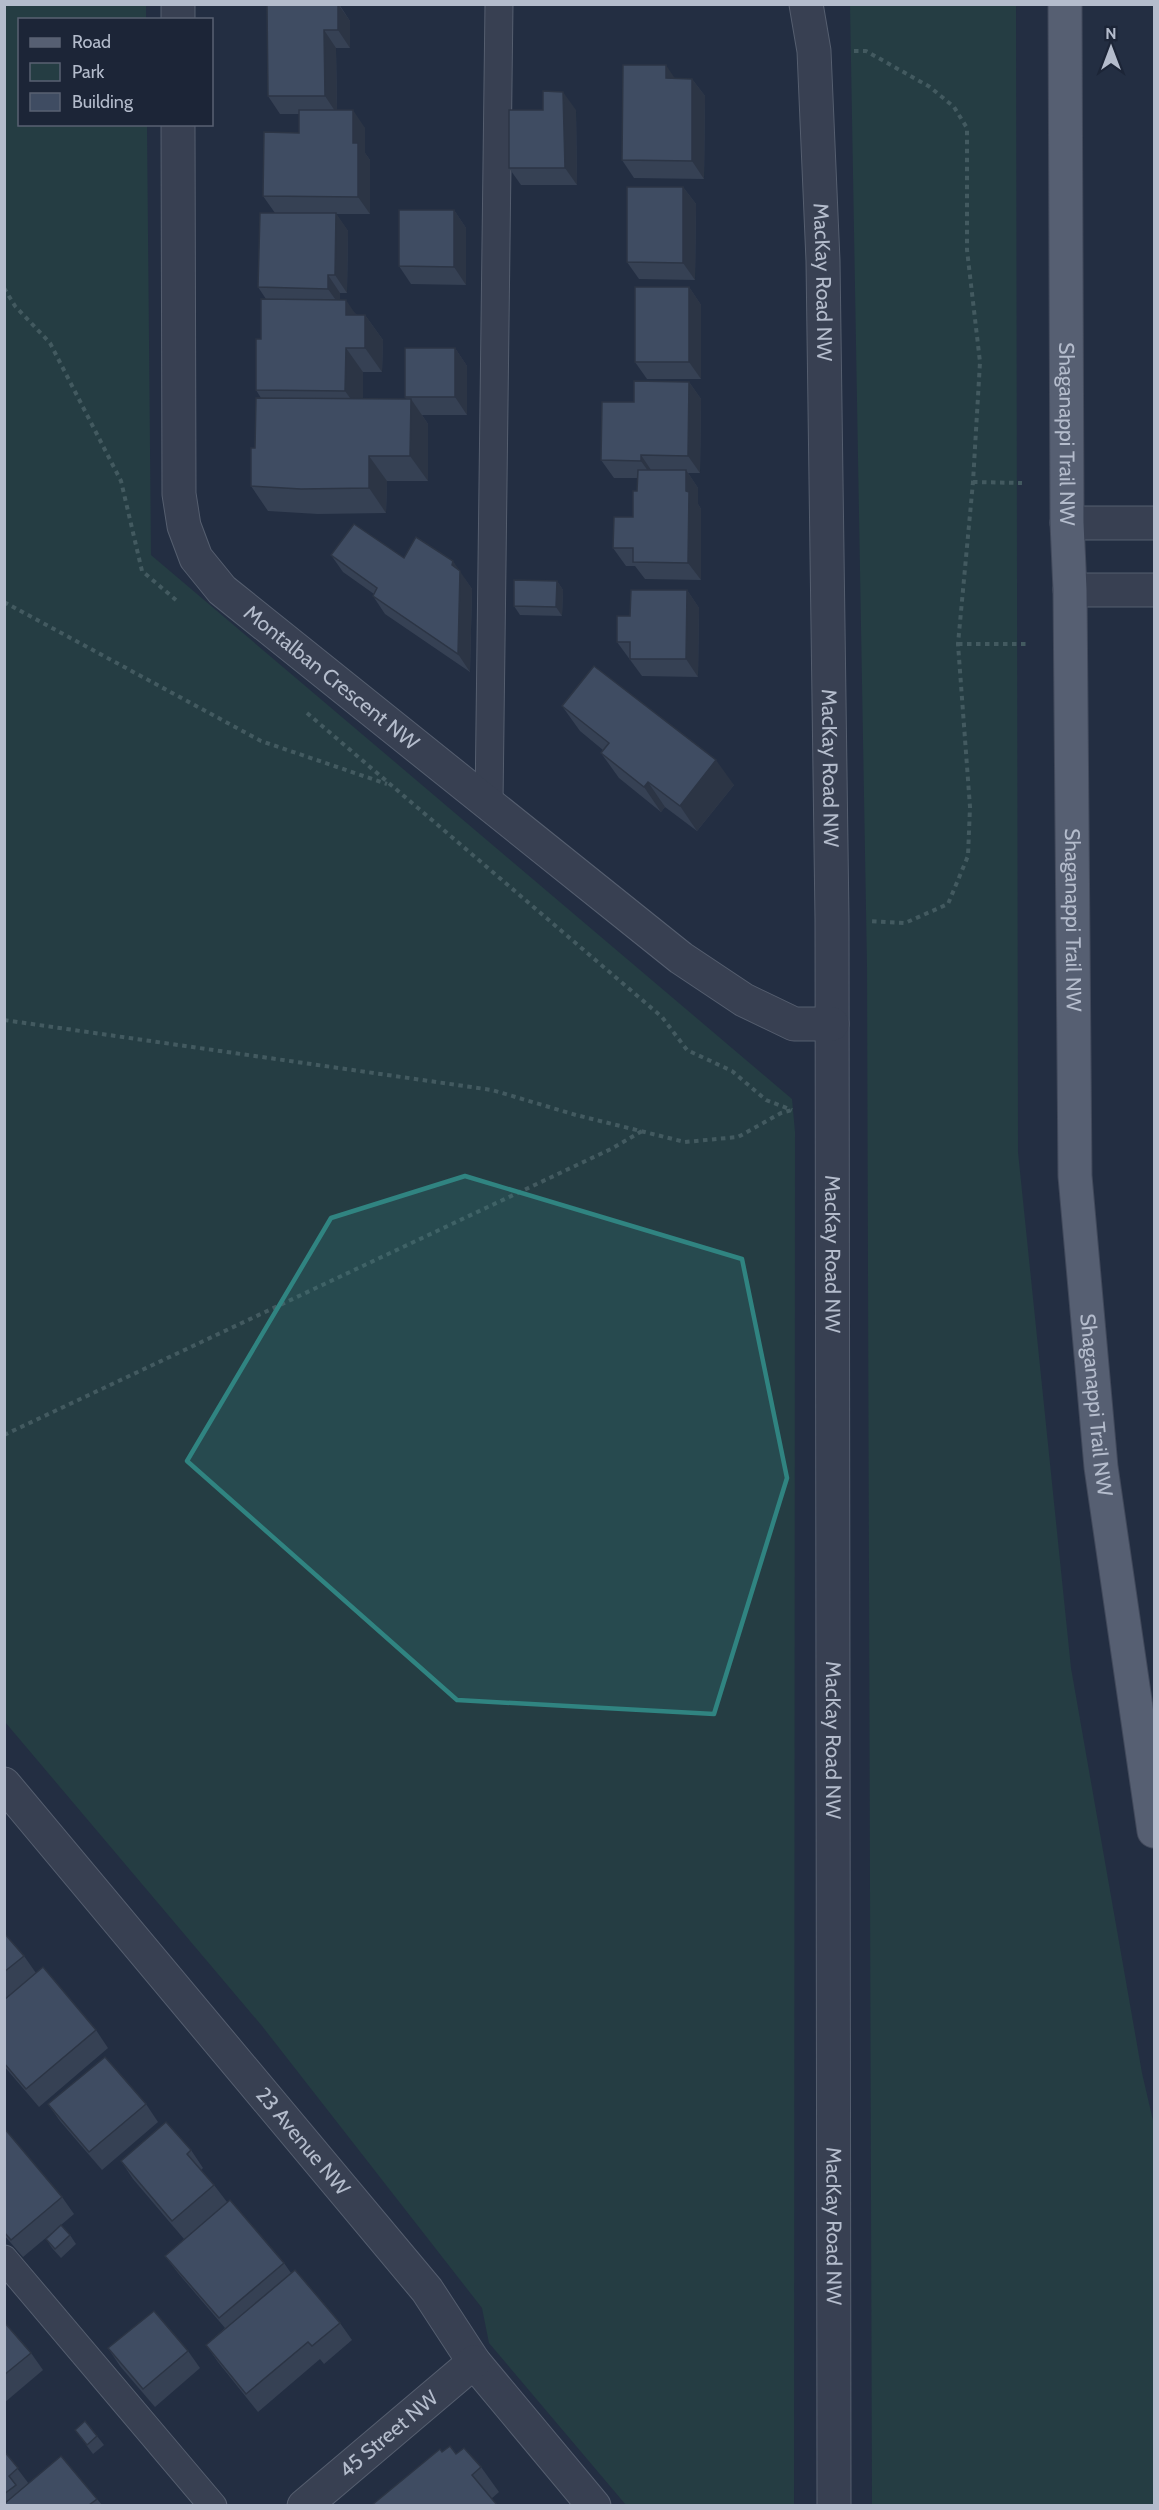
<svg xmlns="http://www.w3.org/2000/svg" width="1159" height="2510" font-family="Cabin,sans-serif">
	<rect width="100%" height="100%" fill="#232e42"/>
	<!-- green -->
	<g fill="#253d43">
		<path d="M 4,5 L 146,5 L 146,19 L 20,20 L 20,124 L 147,125 L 151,555 L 792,1099 L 795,1132 L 794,2505 L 626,2505 L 489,2343 L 482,2308 L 262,2026 L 5,1722 Z"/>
		<path d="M 850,5 L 1016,5 L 1018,1152 L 1071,1668 L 1142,2073 L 1154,2125 L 1154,2505 L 872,2505 L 867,966 Z"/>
	</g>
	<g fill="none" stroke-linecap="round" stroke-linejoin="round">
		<!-- service casing -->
		<g stroke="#555e6f" stroke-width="29">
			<g id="service">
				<path d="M 489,804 L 499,4"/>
				<path d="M 4,2259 L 213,2506"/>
			</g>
		</g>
		<!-- minor casing -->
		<g stroke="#555e6f" stroke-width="35">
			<g id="minor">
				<path d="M 178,4 L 178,20"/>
				<path id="s1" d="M 806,4 L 814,51 L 823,261 L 832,919 L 834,2506"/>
				<path id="s2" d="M 178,124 L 179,494 L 184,526 L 196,558 L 222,590 L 681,958 L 744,1000 L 794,1024 L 832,1024"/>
				<path id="s3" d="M 4,1784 L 427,2290 L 474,2362 L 594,2506"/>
				<path id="s4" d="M 304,2506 L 474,2362"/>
			</g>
		</g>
		<!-- tertiary casing -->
		<g stroke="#555e6f" stroke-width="35">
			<g id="tertiary">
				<path d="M 1067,523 L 1154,523"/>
				<path d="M 1070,590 L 1154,590"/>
			</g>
		</g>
		<!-- primary casing -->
		<g stroke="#41495b" stroke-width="35">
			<g id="primary">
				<path id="s5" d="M 1065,4 L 1067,523 L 1070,590 L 1075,1176 L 1101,1467 L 1154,1831"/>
			</g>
		</g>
		<!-- path -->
		<g stroke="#435a60" stroke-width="4" stroke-dasharray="4.5 4.5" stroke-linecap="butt">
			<path d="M 854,51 L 866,51 L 930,87 L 954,107 L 967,128 L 967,250 L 980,362 L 973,482 L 958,644 L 970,807 L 968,856 L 948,904 L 905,923 L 869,921"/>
			<path d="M 4,288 L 15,306 L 50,343 L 121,481 L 142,571 L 176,600"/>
			<path d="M 973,482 L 1022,483"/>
			<path d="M 4,602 L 261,741 L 387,784"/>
			<path d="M 958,644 L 1027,644"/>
			<path d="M 307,713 L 662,1017 L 687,1050 L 732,1071 L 766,1100 L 792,1110"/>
			<path d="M 4,1020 L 492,1090 L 576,1115 L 685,1142 L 738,1137 L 781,1113 L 792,1110"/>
			<path d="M 4,1435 L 611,1149 L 642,1131"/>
		</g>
		<!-- service -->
		<use href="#service" stroke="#384052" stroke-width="27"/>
		<!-- minor -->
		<use href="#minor" stroke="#384052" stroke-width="33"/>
		<!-- tertiary -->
		<use href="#tertiary" stroke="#384052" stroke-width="33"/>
		<!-- primary -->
		<use href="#primary" stroke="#565f72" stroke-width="33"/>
	</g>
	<!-- wall -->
	<g fill="#364154">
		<path d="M 267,4 L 339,4 L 350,21 L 350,48 L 336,48 L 337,110 L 365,128 L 365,153 L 370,160 L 370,214 L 336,214 L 348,231 L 347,293 L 340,293 L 340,300 L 357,315 L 365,315 L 383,340 L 382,372 L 363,372 L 363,399 L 406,399 L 405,397 L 455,348 L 467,366 L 467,415 L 422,415 L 428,424 L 428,481 L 387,481 L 386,513 L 318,514 L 268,511 L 251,486 L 261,398 L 256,390 L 261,339 L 266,299 L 258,287 L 275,213 L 263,196 L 299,133 L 299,114 L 280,114 L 268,96 Z"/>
		<path d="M 675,79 L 692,79 L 705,96 L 704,179 L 634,178 L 622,160 Z"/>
		<path d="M 576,110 L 577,185 L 521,185 L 509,168 Z"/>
		<path d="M 683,187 L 696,204 L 695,280 L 639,279 L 627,262 Z"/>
		<path d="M 454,210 L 466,228 L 466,285 L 411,284 L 399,266 Z"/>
		<path d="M 689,287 L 701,305 L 701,379 L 647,379 L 635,362 Z"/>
		<path d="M 689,382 L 701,399 L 700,473 L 688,473 L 698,488 L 698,504 L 701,509 L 701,580 L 645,579 L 635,566 L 626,566 L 613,548 L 633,517 L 637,491 L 637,478 L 614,478 L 601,460 L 634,402 Z"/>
		<path d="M 331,555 L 404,558 L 465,579 L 472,589 L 470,672 L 385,614 L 373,596 L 374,594 L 343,572 Z"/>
		<path d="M 557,581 L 563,590 L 562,616 L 520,615 L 514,606 Z"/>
		<path d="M 687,590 L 699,608 L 698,677 L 642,676 L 617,642 L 630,616 Z"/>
		<path d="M 562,706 L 734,785 L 697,831 L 665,807 L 661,812 L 619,778 L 601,753 L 603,750 L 580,731 Z"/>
		<path d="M 4,1933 L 24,1956 L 36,1973 L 96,2030 L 108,2048 L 39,2107 L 4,2066 Z"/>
		<path d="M 48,2104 L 146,2104 L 158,2122 L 102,2170 L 60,2121 Z"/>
		<path d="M 4,2128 L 62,2197 L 74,2214 L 61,2225 L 70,2235 L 76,2244 L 61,2258 L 52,2248 L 46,2239 L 60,2226 L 23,2257 L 4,2235 Z"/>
		<path d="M 191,2150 L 203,2168 L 201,2170 L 214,2185 L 227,2202 L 284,2263 L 291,2273 L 340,2323 L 352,2340 L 324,2364 L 320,2359 L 258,2412 L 218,2362 L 206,2345 L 225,2328 L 178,2273 L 165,2256 L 184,2239 L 133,2179 L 121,2161 Z"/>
		<path d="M 4,2322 L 31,2353 L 43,2370 L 4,2403 Z"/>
		<path d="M 108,2348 L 188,2351 L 200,2368 L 155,2407 L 120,2366 Z"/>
		<path d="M 75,2430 L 97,2436 L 104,2445 L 93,2454 Z"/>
		<path d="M 4,2451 L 29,2484 L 97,2499 L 102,2505 L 4,2505 Z"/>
		<path d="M 442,2452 L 481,2467 L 499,2492 L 491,2499 Z"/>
	</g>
	<!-- shaded-wall -->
	<g fill="#2c3545">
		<path d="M 338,4 L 350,21 L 350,48 L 338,30 Z"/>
		<path d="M 324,30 L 336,48 L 337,114 L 325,96 Z"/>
		<path d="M 666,65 L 678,83 L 666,78 Z"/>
		<path d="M 692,79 L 705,96 L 704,179 L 692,161 Z"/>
		<path d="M 563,92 L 576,110 L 577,185 L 565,168 Z"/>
		<path d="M 353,110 L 365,128 L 365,153 L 370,160 L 370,214 L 358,197 L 353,143 Z"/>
		<path d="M 683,187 L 696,204 L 695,280 L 683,263 Z"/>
		<path d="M 454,210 L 466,228 L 466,285 L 454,267 Z"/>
		<path d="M 336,213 L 348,231 L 347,293 L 335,275 Z"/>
		<path d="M 328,275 L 340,293 L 340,306 L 328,289 Z"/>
		<path d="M 689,287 L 701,305 L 701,379 L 689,362 Z"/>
		<path d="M 346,300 L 363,325 L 346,315 Z"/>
		<path d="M 365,315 L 383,340 L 382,372 L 365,348 Z"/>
		<path d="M 346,348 L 363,372 L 363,416 L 345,391 Z"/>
		<path d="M 455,348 L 467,366 L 467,415 L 455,397 Z"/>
		<path d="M 689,382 L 701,399 L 700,473 L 688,456 Z"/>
		<path d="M 411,399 L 428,424 L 428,481 L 410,456 Z"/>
		<path d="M 641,455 L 653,473 L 653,478 L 641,461 Z"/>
		<path d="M 369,456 L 387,481 L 386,513 L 369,488 Z"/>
		<path d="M 686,470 L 698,488 L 698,504 L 701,509 L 701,580 L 688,563 Z"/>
		<path d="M 453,561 L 472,589 L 470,672 L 458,654 L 452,565 Z"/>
		<path d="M 557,581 L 563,590 L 562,616 L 556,607 Z"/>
		<path d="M 687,590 L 699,608 L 698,677 L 686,659 Z"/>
		<path d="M 716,760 L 734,785 L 697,831 L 680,806 Z"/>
		<path d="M 648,782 L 665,807 L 661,812 L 644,787 Z"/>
	</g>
	<!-- building -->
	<g fill="#3f4c62" stroke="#2c3545" stroke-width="1.5">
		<path d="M 267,4 L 338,4 L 338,30 L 324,30 L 325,96 L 268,96 Z"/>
		<path d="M 623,65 L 666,65 L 666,78 L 692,79 L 692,161 L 622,160 Z"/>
		<path d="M 543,91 L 563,92 L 565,168 L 509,168 L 509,110 L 543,110 Z"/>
		<path d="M 299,110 L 353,110 L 353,143 L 358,143 L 358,197 L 263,196 L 264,132 L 299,133 Z"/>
		<path d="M 627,187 L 683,187 L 683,263 L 627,262 Z"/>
		<path d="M 399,210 L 454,210 L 454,267 L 399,266 Z"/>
		<path d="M 260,213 L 336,213 L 335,275 L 328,275 L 328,289 L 258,287 Z"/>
		<rect x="635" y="287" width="54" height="75"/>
		<path d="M 261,299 L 346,300 L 346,315 L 365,315 L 365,348 L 346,348 L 345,391 L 256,390 L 256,339 L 261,339 Z"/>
		<rect x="405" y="348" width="50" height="49"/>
		<path d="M 634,381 L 689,382 L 688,456 L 641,455 L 641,461 L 601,460 L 602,402 L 634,402 Z"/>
		<path d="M 256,398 L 411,399 L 410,456 L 369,456 L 369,488 L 301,489 L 251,486 L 251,448 L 255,448 Z"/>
		<path d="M 638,470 L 686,470 L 686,491 L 689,492 L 688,563 L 633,562 L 633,548 L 613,548 L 614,517 L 633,517 L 633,491 L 637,491 Z"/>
		<path d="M 354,524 L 404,558 L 416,537 L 453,561 L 452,565 L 460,571 L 458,654 L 373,596 L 377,588 L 331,555 Z"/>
		<path d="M 514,580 L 557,581 L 556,607 L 514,606 Z"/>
		<path d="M 631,590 L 687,590 L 686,659 L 630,659 L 630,642 L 617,642 L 617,616 L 630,616 Z"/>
		<path d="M 594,666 L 716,760 L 680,806 L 648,782 L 644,787 L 601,753 L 609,743 L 562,706 Z"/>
		<path d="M 4,1933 L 24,1956 L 4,1972 Z"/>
		<path d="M 43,1967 L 96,2030 L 26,2089 L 4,2063 L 4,2000 Z"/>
		<path d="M 105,2057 L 146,2104 L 89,2152 L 48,2104 Z"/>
		<path d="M 166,2122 L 191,2150 L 187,2154 L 214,2185 L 172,2221 L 121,2161 Z"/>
		<path d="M 4,2128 L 62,2197 L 11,2240 L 4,2232 Z"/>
		<path d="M 230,2200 L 284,2263 L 219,2318 L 165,2256 Z"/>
		<path d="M 61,2225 L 70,2235 L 55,2249 L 46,2239 Z"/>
		<path d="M 295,2270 L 340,2323 L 312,2346 L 308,2342 L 246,2394 L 206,2345 Z"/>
		<path d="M 154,2311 L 188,2351 L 143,2389 L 108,2348 Z"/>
		<path d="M 4,2322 L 31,2353 L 4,2375 Z"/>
		<path d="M 85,2421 L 97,2436 L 87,2445 L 75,2430 Z"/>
		<path d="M 450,2446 L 456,2454 L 464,2448 L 481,2467 L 472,2475 L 497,2505 L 372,2505 L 440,2449 L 442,2452 Z"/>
		<path d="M 4,2451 L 18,2468 L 9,2476 L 16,2485 L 4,2494 Z"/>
		<path d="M 61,2456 L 97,2499 L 89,2505 L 4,2505 L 4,2504 Z"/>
	</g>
	<!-- marked area -->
	<path fill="#308481" fill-opacity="0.2" stroke="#308481" stroke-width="4.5" stroke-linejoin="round" d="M 465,1176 L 742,1259 L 787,1478 L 714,1714 L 457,1700 L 187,1461 L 331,1218 Z"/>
	<g text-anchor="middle" stroke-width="4.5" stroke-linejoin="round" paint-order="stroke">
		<!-- street labels -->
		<g font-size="21" fill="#b4bccc" stroke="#1c2537">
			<text dy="7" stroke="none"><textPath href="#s1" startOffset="279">MacKay Road NW</textPath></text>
			<text dy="7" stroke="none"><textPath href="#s5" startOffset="430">Shaganappi Trail NW</textPath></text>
			<text dy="7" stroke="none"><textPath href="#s2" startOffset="618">Montalban Crescent NW</textPath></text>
			<text dy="7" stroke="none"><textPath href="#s1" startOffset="765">MacKay Road NW</textPath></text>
			<text dy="7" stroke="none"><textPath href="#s5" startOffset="916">Shaganappi Trail NW</textPath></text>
			<text dy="7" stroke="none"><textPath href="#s1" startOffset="1251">MacKay Road NW</textPath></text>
			<text dy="7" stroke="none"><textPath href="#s5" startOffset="1402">Shaganappi Trail NW</textPath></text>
			<text dy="7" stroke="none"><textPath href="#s1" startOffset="1737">MacKay Road NW</textPath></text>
			<text dy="7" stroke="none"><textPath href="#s3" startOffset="466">23 Avenue NW</textPath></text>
			<text dy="7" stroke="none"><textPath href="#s1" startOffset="2223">MacKay Road NW</textPath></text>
			<text dy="7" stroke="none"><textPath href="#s4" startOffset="111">45 Street NW</textPath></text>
		</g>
	</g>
	<!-- border -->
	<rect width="1159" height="2510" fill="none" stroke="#b4bccc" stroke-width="12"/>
	<!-- legend -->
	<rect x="18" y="18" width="195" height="108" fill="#1c2537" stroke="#596173" stroke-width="1.5"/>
	<rect x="30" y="38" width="30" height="9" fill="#565f72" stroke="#596173" stroke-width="1.5"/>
	<text x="72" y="48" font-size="18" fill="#b4bccc">Road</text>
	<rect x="30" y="63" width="30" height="18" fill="#253d43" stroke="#596173" stroke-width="1.5"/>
	<text x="72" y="78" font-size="18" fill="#b4bccc">Park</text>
	<rect x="30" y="93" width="30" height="18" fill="#3f4c62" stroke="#596173" stroke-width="1.5"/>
	<text x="72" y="108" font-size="18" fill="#b4bccc">Building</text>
	<!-- north arrow -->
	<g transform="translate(1111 48)" stroke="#1c2537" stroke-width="4.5" paint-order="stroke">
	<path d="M0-4.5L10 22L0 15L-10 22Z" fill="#b4bccc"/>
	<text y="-9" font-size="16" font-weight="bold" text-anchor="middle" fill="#b4bccc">N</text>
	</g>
</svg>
